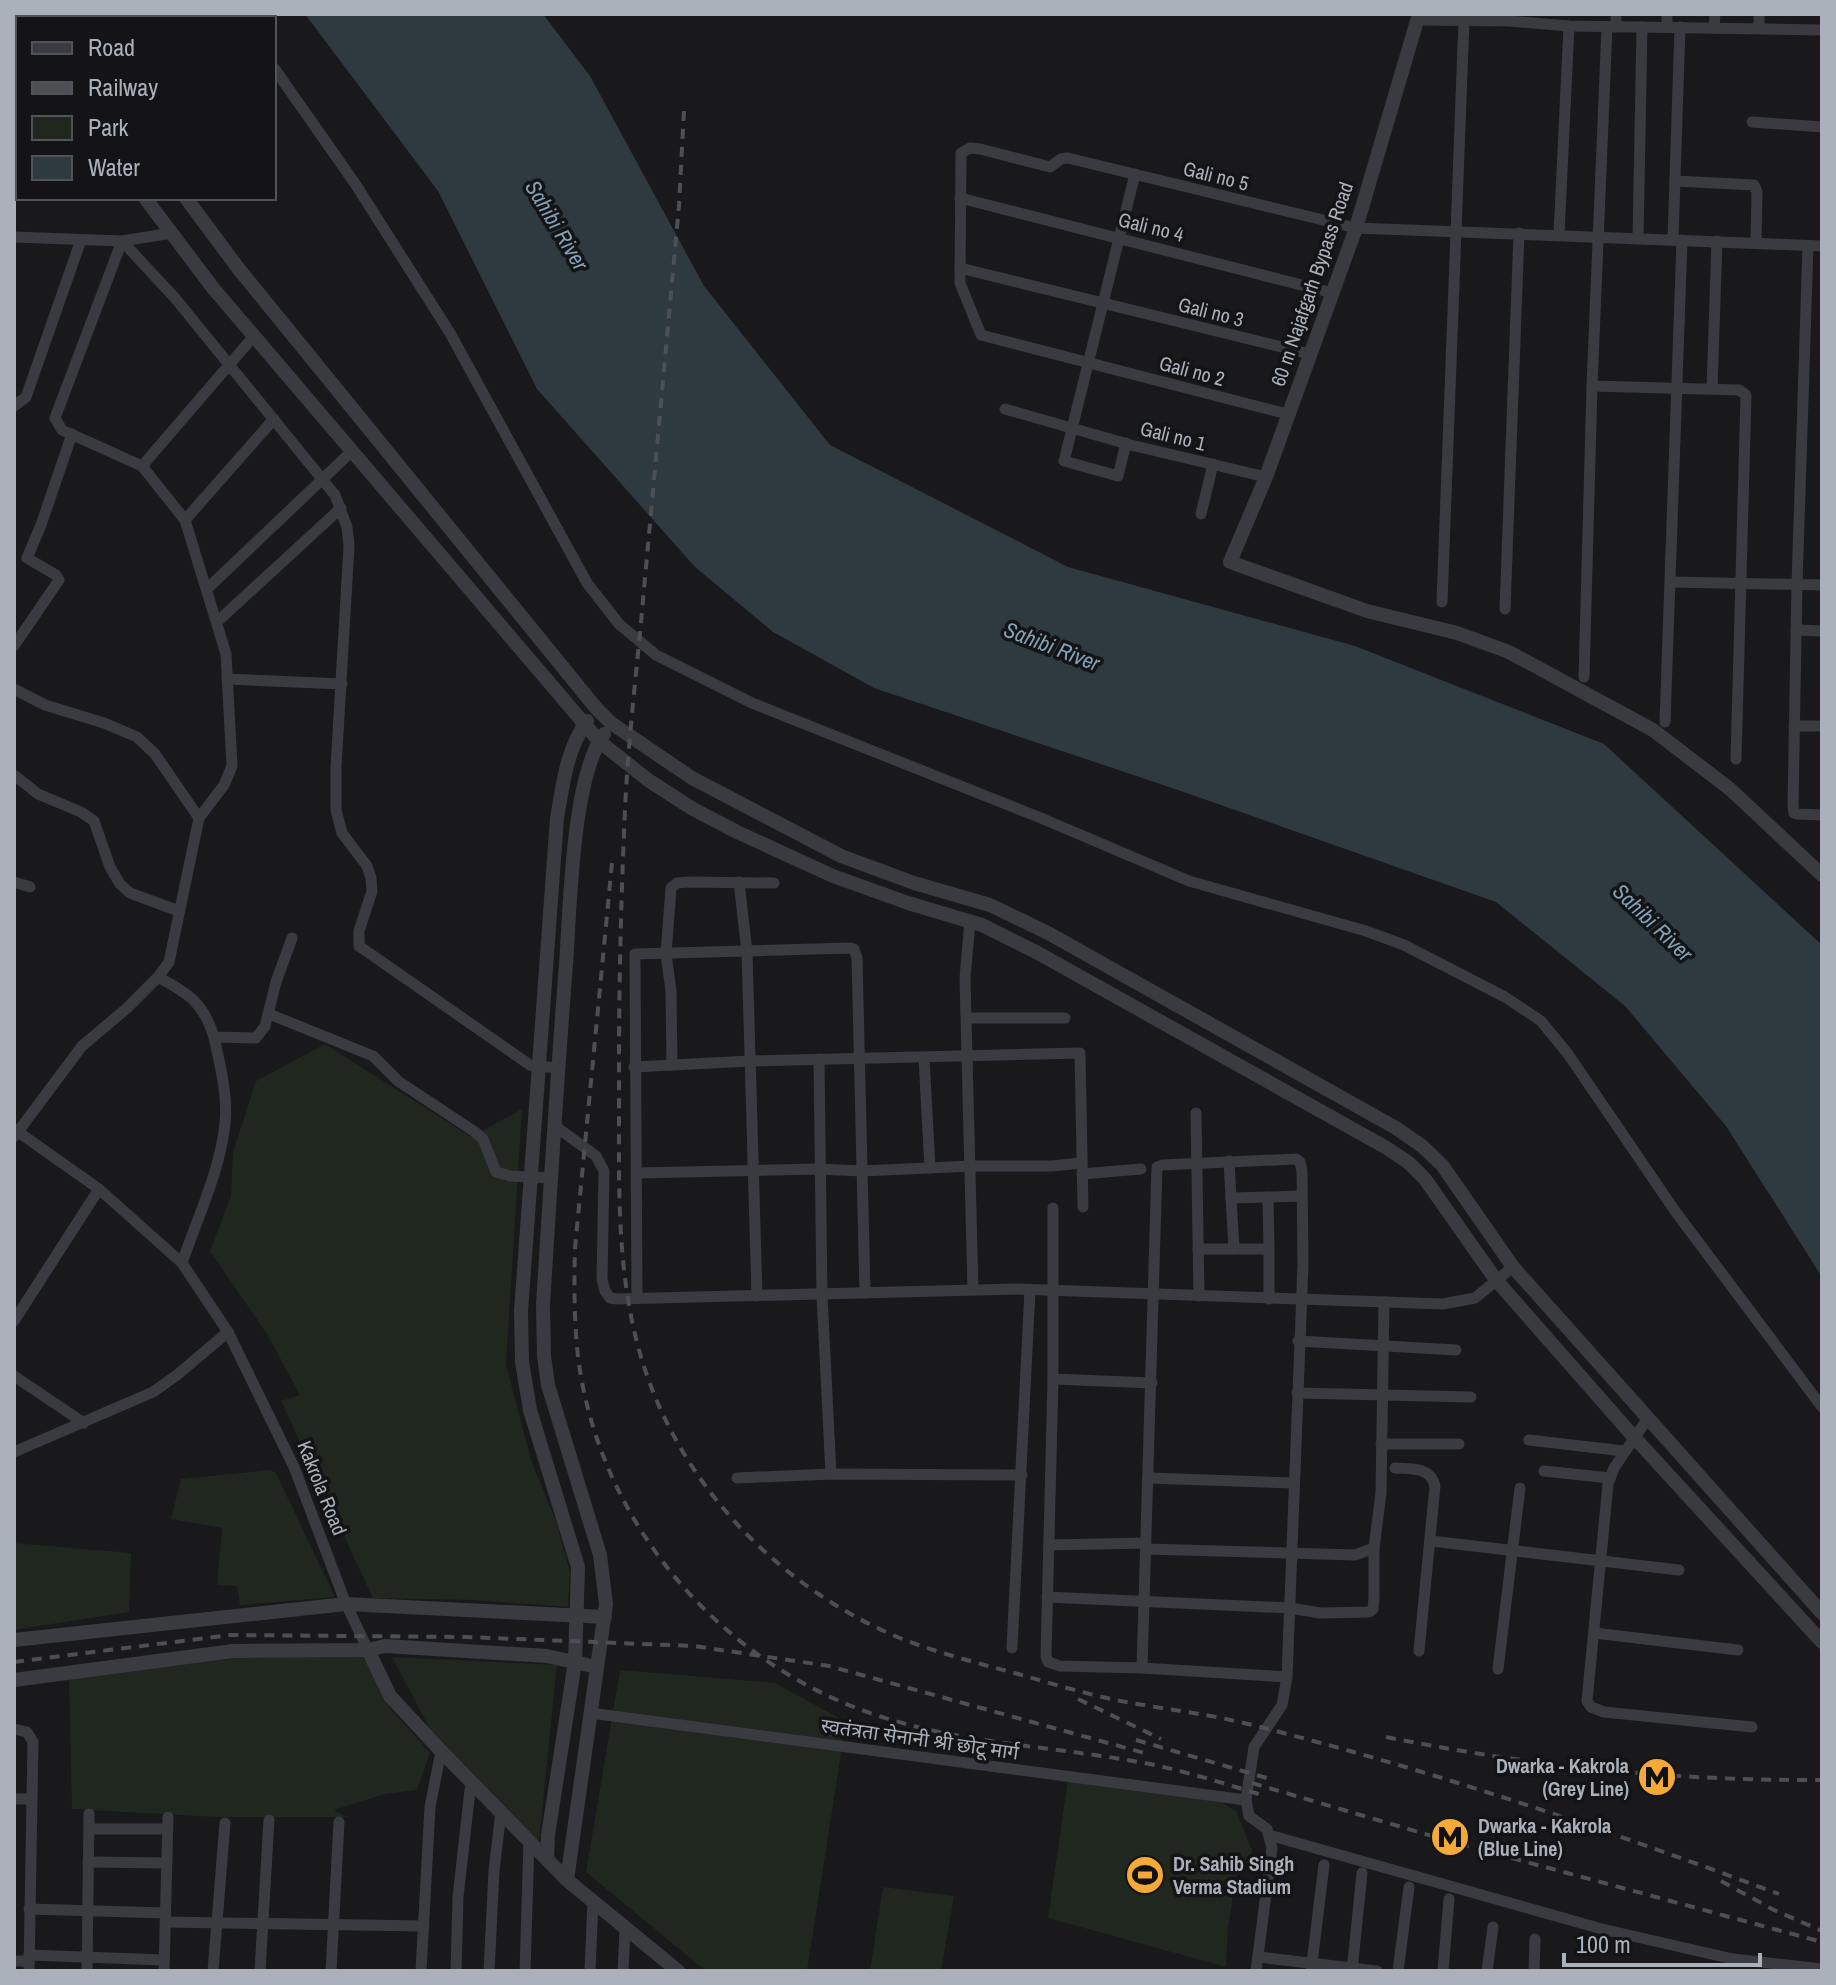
<svg xmlns="http://www.w3.org/2000/svg" width="1836" height="1985" font-family="'Archivo Narrow','Noto Sans Devanagari',sans-serif">
	<rect width="100%" height="100%" fill="#19191b"/>
	<!-- green -->
	<g fill="#1f271f">
		<path d="M 325,1044 L 471,1137 L 522,1109 L 506,1364 L 531,1460 L 557,1524 L 570,1573 L 568,1607 L 473,1600 L 373,1598 L 281,1401 L 300,1395 L 267,1334 L 210,1251 L 231,1196 L 233,1152 L 256,1081 Z"/>
		<path d="M 270,1470 L 276,1473 L 335,1597 L 240,1605 L 237,1586 L 217,1585 L 222,1528 L 171,1519 L 181,1479 Z"/>
		<path d="M 14,1543 L 131,1553 L 129,1612 L 14,1630 Z"/>
		<path d="M 362,1655 L 390,1708 L 430,1753 L 417,1790 L 385,1794 L 334,1810 L 347,1817 L 217,1817 L 72,1809 L 69,1679 L 244,1657 Z"/>
		<path d="M 392,1657 L 557,1665 L 539,1841 L 431,1731 Z"/>
		<path d="M 620,1670 L 775,1683 L 846,1722 L 807,1971 L 706,1971 L 586,1872 Z"/>
		<path d="M 1068,1779 L 1219,1801 L 1236,1811 L 1252,1850 L 1250,1871 L 1237,1872 L 1228,1927 L 1226,1967 L 1048,1918 Z"/>
		<path d="M 883,1887 L 954,1896 L 941,1971 L 870,1971 Z"/>
	</g>
	<!-- water -->
	<path fill="#2e3940" d="M 305,14 L 543,14 L 590,76 L 704,286 L 830,445 L 1068,567 L 1355,646 L 1604,744 L 1822,945 L 1822,1277 L 1726,1126 L 1625,1006 L 1496,902 L 1178,790 L 874,688 L 773,632 L 695,567 L 537,389 L 438,191 Z"/>
	<g fill="none" stroke-linecap="round" stroke-linejoin="round">
		<!-- minor -->
		<g stroke="#3a3b40" stroke-width="11">
			<path d="M 232,14 L 235,18"/>
			<path d="M 1418,20 L 1509,21 L 1569,26 L 1822,30"/>
			<path d="M 1616,27 L 1616,14"/>
			<path d="M 1667,27 L 1667,14"/>
			<path d="M 1714,27 L 1715,14"/>
			<path d="M 1759,28 L 1759,14"/>
			<path d="M 274,68 L 356,185 L 450,333 L 587,583 L 619,624 L 656,655 L 752,703 L 1041,818 L 1189,881 L 1366,931 L 1404,945 L 1505,997 L 1541,1021 L 1568,1054 L 1675,1211 L 1822,1407"/>
			<path d="M 1752,122 L 1822,127"/>
			<path d="M 14,171 L 18,171"/>
			<path d="M 1675,181 L 1754,185 L 1757,192 L 1756,243"/>
			<path d="M 960,198 L 1333,293"/>
			<path d="M 1559,234 L 1569,26"/>
			<path d="M 14,237 L 122,241 L 175,298 L 335,495 L 347,527 L 349,546 L 336,767 L 336,810 L 342,833 L 367,866 L 371,878 L 372,891 L 359,931 L 359,946 L 530,1065 L 558,1068"/>
			<path d="M 1638,238 L 1642,27"/>
			<path d="M 1673,239 L 1680,27"/>
			<path d="M 1808,246 L 1797,584 L 1793,805 L 1794,813 L 1797,814 L 1822,815"/>
			<path d="M 960,268 L 1310,354"/>
			<path d="M 1592,386 L 1739,390 L 1746,395 L 1736,759"/>
			<path d="M 1712,389 L 1717,241"/>
			<path d="M 14,406 L 26,397 L 81,240"/>
			<path d="M 1005,409 L 1131,445 L 1266,477"/>
			<path d="M 1287,414 L 981,335 L 960,283 L 961,153 L 970,148 L 980,149 L 1050,167 L 1061,159 L 1068,158 L 1356,228 L 1822,246"/>
			<path d="M 1126,443 L 1118,476 L 1064,461 L 1135,174"/>
			<path d="M 142,466 L 254,336"/>
			<path d="M 1201,514 L 1213,464"/>
			<path d="M 185,520 L 274,419"/>
			<path d="M 1672,582 L 1822,585"/>
			<path d="M 207,589 L 352,451"/>
			<path d="M 1442,602 L 1464,20"/>
			<path d="M 1505,609 L 1519,233"/>
			<path d="M 218,621 L 341,508"/>
			<path d="M 1796,630 L 1822,631"/>
			<path d="M 14,646 L 59,580 L 56,575 L 27,558 L 41,525 L 72,434"/>
			<path d="M 1584,677 L 1592,386 L 1607,27"/>
			<path d="M 227,679 L 342,684"/>
			<path d="M 14,689 L 45,705 L 104,723 L 137,737 L 155,754 L 199,818"/>
			<path d="M 1665,722 L 1682,240"/>
			<path d="M 1794,726 L 1822,726"/>
			<path d="M 14,775 L 38,794 L 81,812 L 94,821 L 110,867 L 120,884 L 130,893 L 179,911"/>
			<path d="M 14,882 L 30,887"/>
			<path d="M 739,882 L 747,952 L 757,1296"/>
			<path d="M 970,921 L 965,978 L 973,1290"/>
			<path d="M 158,977 C 189,994 203,1002 214,1037 L 256,1038 L 265,1026 L 276,982 L 292,938"/>
			<path d="M 269,1014 L 373,1056 L 398,1081 L 475,1132 L 483,1139 L 496,1172 L 510,1176 L 551,1178"/>
			<path d="M 967,1018 L 1065,1018"/>
			<path d="M 924,1058 L 930,1168"/>
			<path d="M 819,1059 L 822,1296 L 831,1474"/>
			<path d="M 672,1065 L 671,991 L 666,954 L 671,888 L 677,883 L 688,882 L 774,883"/>
			<path d="M 634,1067 L 750,1061 L 1080,1053 L 1083,1207"/>
			<path d="M 1196,1113 L 1199,1296"/>
			<path d="M 555,1126 L 596,1156 L 604,1171 L 602,1279 L 605,1291 L 610,1298 L 617,1299 L 1017,1289 L 1443,1304 L 1475,1298 L 1513,1267"/>
			<path d="M 14,1129 L 99,1189 L 182,1263 L 228,1332 L 294,1467 L 346,1604 L 368,1650"/>
			<path d="M 14,1137 L 82,1046 L 126,1009 L 158,977 L 169,962 L 199,818 L 224,785 L 232,766 L 226,654 L 185,520 L 142,466 L 62,430 L 55,418 L 122,241 L 172,233"/>
			<path d="M 1229,1161 L 1231,1198"/>
			<path d="M 637,1173 L 818,1169 L 862,1171 L 972,1166 L 1052,1166 L 1081,1163"/>
			<path d="M 1082,1174 L 1141,1169"/>
			<path d="M 1053,1208 L 1053,1379 L 1046,1656 L 1048,1662 L 1060,1666 L 1142,1668"/>
			<path d="M 1198,1249 L 1269,1249 L 1268,1197 L 1302,1196"/>
			<path d="M 1234,1249 L 1231,1198 L 1268,1197"/>
			<path d="M 1269,1249 L 1269,1299"/>
			<path d="M 182,1263 C 197,1219 220,1171 225,1124 C 228,1095 220,1065 214,1037"/>
			<path d="M 637,1298 L 635,954 L 849,948 L 854,949 L 857,958 L 865,1293"/>
			<path d="M 14,1321 L 99,1189"/>
			<path d="M 1298,1341 L 1456,1350"/>
			<path d="M 14,1376 L 84,1423"/>
			<path d="M 1053,1379 L 1152,1383"/>
			<path d="M 1297,1393 L 1471,1397"/>
			<path d="M 1648,1418 L 1614,1468 L 1608,1484 L 1587,1701 L 1591,1707 L 1604,1712 L 1752,1727"/>
			<path d="M 1529,1440 L 1624,1451"/>
			<path d="M 1381,1444 L 1459,1444"/>
			<path d="M 14,1452 L 153,1392 L 177,1375 L 228,1332"/>
			<path d="M 1395,1468 C 1412,1469 1431,1467 1435,1486 L 1419,1651"/>
			<path d="M 1544,1471 L 1610,1478"/>
			<path d="M 737,1478 L 831,1474 L 1022,1475"/>
			<path d="M 1148,1478 L 1294,1483"/>
			<path d="M 1431,1541 L 1679,1570"/>
			<path d="M 1049,1545 L 1146,1543"/>
			<path d="M 1146,1549 L 1355,1555 L 1374,1548"/>
			<path d="M 1047,1597 L 1290,1608 L 1320,1613 L 1369,1612 L 1373,1609 L 1374,1598 L 1374,1548 L 1381,1493 L 1384,1302"/>
			<path d="M 1594,1633 L 1738,1650"/>
			<path d="M 1012,1648 L 1030,1290"/>
			<path d="M 1498,1669 L 1520,1488"/>
			<path d="M 590,1713 L 1246,1800"/>
			<path d="M 14,1729 L 27,1732 L 33,1742 L 29,1971"/>
			<path d="M 14,1799 L 31,1799"/>
			<path d="M 89,1829 L 167,1829"/>
			<path d="M 1269,1835 L 1602,1929 L 1733,1959 L 1822,1969"/>
			<path d="M 88,1862 L 167,1863"/>
			<path d="M 29,1909 L 165,1913"/>
			<path d="M 165,1922 L 424,1926"/>
			<path d="M 29,1955 L 164,1960"/>
			<path d="M 1258,1957 L 1377,1971"/>
			<path d="M 14,1961 L 29,1961"/>
			<path d="M 87,1971 L 89,1814"/>
			<path d="M 164,1971 L 168,1817"/>
			<path d="M 213,1971 L 225,1823"/>
			<path d="M 260,1971 L 269,1820"/>
			<path d="M 331,1971 L 339,1822"/>
			<path d="M 421,1971 L 430,1807 L 441,1751"/>
			<path d="M 456,1971 L 458,1897 L 471,1781"/>
			<path d="M 489,1971 L 494,1871 L 501,1811"/>
			<path d="M 525,1971 L 529,1841"/>
			<path d="M 590,1971 L 593,1901"/>
			<path d="M 623,1971 L 625,1929"/>
			<path d="M 1256,1971 L 1272,1848 L 1267,1829 L 1249,1816 L 1246,1800 L 1254,1747 L 1282,1705 L 1287,1677 L 1303,1265 L 1302,1171 L 1300,1162 L 1296,1159 L 1162,1165 L 1157,1167 L 1142,1668 L 1287,1677"/>
			<path d="M 1311,1971 L 1324,1865"/>
			<path d="M 1352,1971 L 1362,1873"/>
			<path d="M 1398,1971 L 1409,1887"/>
			<path d="M 1443,1971 L 1449,1899"/>
			<path d="M 1487,1971 L 1493,1927"/>
			<path d="M 1534,1971 L 1535,1939"/>
		</g>
		<!-- tertiary -->
		<g stroke="#3a3b40" stroke-width="14">
			<path d="M 1419,14 L 1356,228 L 1266,477 L 1230,562 L 1367,611 L 1457,633 L 1509,652 L 1653,730 L 1730,789 L 1822,875"/>
			<path d="M 14,33 L 18,36"/>
			<path d="M 14,69 L 18,73"/>
			<path d="M 145,198 L 213,288 L 599,741 L 648,780 L 693,809 L 737,832 L 833,876 L 908,903 L 982,925 L 1038,953 L 1385,1147 L 1408,1162 L 1425,1179 L 1496,1280 L 1633,1436 L 1822,1642"/>
			<path d="M 186,198 L 238,268 L 596,708 L 611,723 L 692,778 L 841,856 L 914,883 L 990,905 L 1048,933 L 1396,1128 L 1422,1146 L 1442,1165 L 1513,1267 L 1822,1613"/>
			<path d="M 14,1640 L 346,1604 L 605,1617"/>
			<path d="M 368,1650 L 390,1696 L 441,1751 L 567,1880 L 678,1971"/>
			<path d="M 14,1680 L 233,1651 L 368,1650 L 385,1646 L 547,1656 L 597,1667"/>
			<path d="M 547,1859 L 548,1835 L 575,1662 L 578,1567 L 530,1410 L 522,1362 L 521,1311 L 557,818 C 563,785 566,750 587,721"/>
			<path d="M 567,1880 L 606,1604 L 600,1555 L 548,1385 L 544,1356 L 543,1305 C 550,1192 557,1078 566,965 C 570,909 572,777 604,734"/>
		</g>
		<!-- rail -->
		<g stroke="#4d4f55" stroke-width="4" stroke-dasharray="10 8" stroke-linecap="butt">
			<path d="M 684,111 L 679,205 C 667,337 655,469 643,600 C 637,670 628,740 625,810 C 621,897 619,984 619,1071 C 620,1178 612,1287 652,1389 C 694,1497 782,1585 888,1633 C 929,1651 974,1662 1018,1674 C 1053,1684 1089,1695 1126,1702 C 1170,1710 1216,1715 1260,1727 C 1438,1772 1607,1830 1779,1894"/>
			<path d="M 612,863 L 575,1248 C 574,1284 574,1320 578,1357 C 599,1522 719,1663 876,1715 C 958,1743 1048,1746 1133,1761 C 1176,1768 1219,1782 1262,1795"/>
			<path d="M 14,1662 L 230,1635 L 467,1637 L 694,1646 L 829,1666 L 1148,1754"/>
			<path d="M 1078,1699 L 1161,1739"/>
			<path d="M 1386,1737 C 1532,1766 1673,1781 1822,1780"/>
			<path d="M 1136,1740 L 1270,1779"/>
			<path d="M 1252,1783 L 1449,1841 L 1822,1942"/>
			<path d="M 1721,1881 L 1774,1910 L 1822,1931"/>
		</g>
	</g>
	<!-- icons -->
	<defs>
		<g id="metro-disc" transform="scale(2)"><circle r="9.5" fill="#f5aa37" stroke="#141416"/><path d="M-5.5 5V-5H-3L0 0L3-5H5.5V5H3V-.5L0 4L-3-.5V5Z" fill="#111"/></g>
		<g id="stadium-disc" transform="scale(2)"><circle r="9.5" fill="#f5aa37" stroke="#141416"/><path d="M0-5a6.5 5 0 1 0 0 10a6.5 5 0 1 0 0-10ZM-3.5-1.8h7v3.6h-7Z" fill="#111"/></g>
	</defs>
	<g fill-rule="evenodd">
		<use href="#metro-disc" x="1657" y="1777"/>
		<use href="#metro-disc" x="1450" y="1837"/>
		<use href="#stadium-disc" x="1145" y="1875"/>
	</g>
	<g text-anchor="middle" stroke-width="7" stroke-linejoin="round" paint-order="stroke">
		<!-- street labels -->
		<g font-size="20" fill="#abb1bb" stroke="#141416">
			<text transform="translate(1216 176) rotate(14)" y="7">Gali no 5</text>
			<text transform="translate(1151 227) rotate(14)" y="7">Gali no 4</text>
			<text transform="translate(1312 284) rotate(-71)" y="7">60 m Najafgarh Bypass Road</text>
			<text transform="translate(1211 312) rotate(14)" y="7">Gali no 3</text>
			<text transform="translate(1192 371) rotate(15)" y="7">Gali no 2</text>
			<text transform="translate(1173 436) rotate(14)" y="7">Gali no 1</text>
			<text transform="translate(322 1488) rotate(68)" y="7">Kakrola Road</text>
			<text transform="translate(920 1739) rotate(8)" y="7">स्वतंत्रता सेनानी श्री छोटू मार्ग</text>
		</g>
		<!-- poi labels -->
		<g font-size="20" font-weight="bold" fill="#abb1bb" stroke="#141416" text-anchor="start">
			<text x="1629" y="1773" text-anchor="end">Dwarka - Kakrola<tspan x="1629" dy="23">(Grey Line)</tspan></text>
			<text x="1478" y="1833">Dwarka - Kakrola<tspan x="1478" dy="23">(Blue Line)</tspan></text>
			<text x="1173" y="1871">Dr. Sahib Singh<tspan x="1173" dy="23">Verma Stadium</tspan></text>
		</g>
		<!-- water labels -->
		<g font-size="22" font-style="italic" fill="#82a1b6" stroke="#141416">
			<text transform="translate(557 225) rotate(59)" y="8">Sahibi River</text>
			<text transform="translate(1052 646) rotate(21)" y="8">Sahibi River</text>
			<text transform="translate(1653 922) rotate(44)" y="8">Sahibi River</text>
		</g>
	</g>
	<!-- border -->
	<rect width="1836" height="1985" fill="none" stroke="#abb1bb" stroke-width="32"/>
	<!-- legend -->
	<rect x="16" y="16" width="260" height="184" fill="#141416" stroke="#505358" stroke-width="2"/>
	<rect x="32" y="42" width="40" height="12" fill="#3a3b40" stroke="#505358" stroke-width="2"/>
	<text x="88" y="56" font-size="24" fill="#abb1bb">Road</text>
	<rect x="32" y="82" width="40" height="12" fill="#4d4f55" stroke="#505358" stroke-width="2"/>
	<text x="88" y="96" font-size="24" fill="#abb1bb">Railway</text>
	<rect x="32" y="116" width="40" height="24" fill="#1f271f" stroke="#505358" stroke-width="2"/>
	<text x="88" y="136" font-size="24" fill="#abb1bb">Park</text>
	<rect x="32" y="156" width="40" height="24" fill="#2e3940" stroke="#505358" stroke-width="2"/>
	<text x="88" y="176" font-size="24" fill="#abb1bb">Water</text>
	<!-- scale -->
	<path d="M1564 1953v12h196v-12" fill="none" stroke="#abb1bb" stroke-width="4"/>
	<text x="1576" y="1953" font-size="24" fill="#abb1bb" stroke="#141416" stroke-width="6" paint-order="stroke">100 m</text>
</svg>
